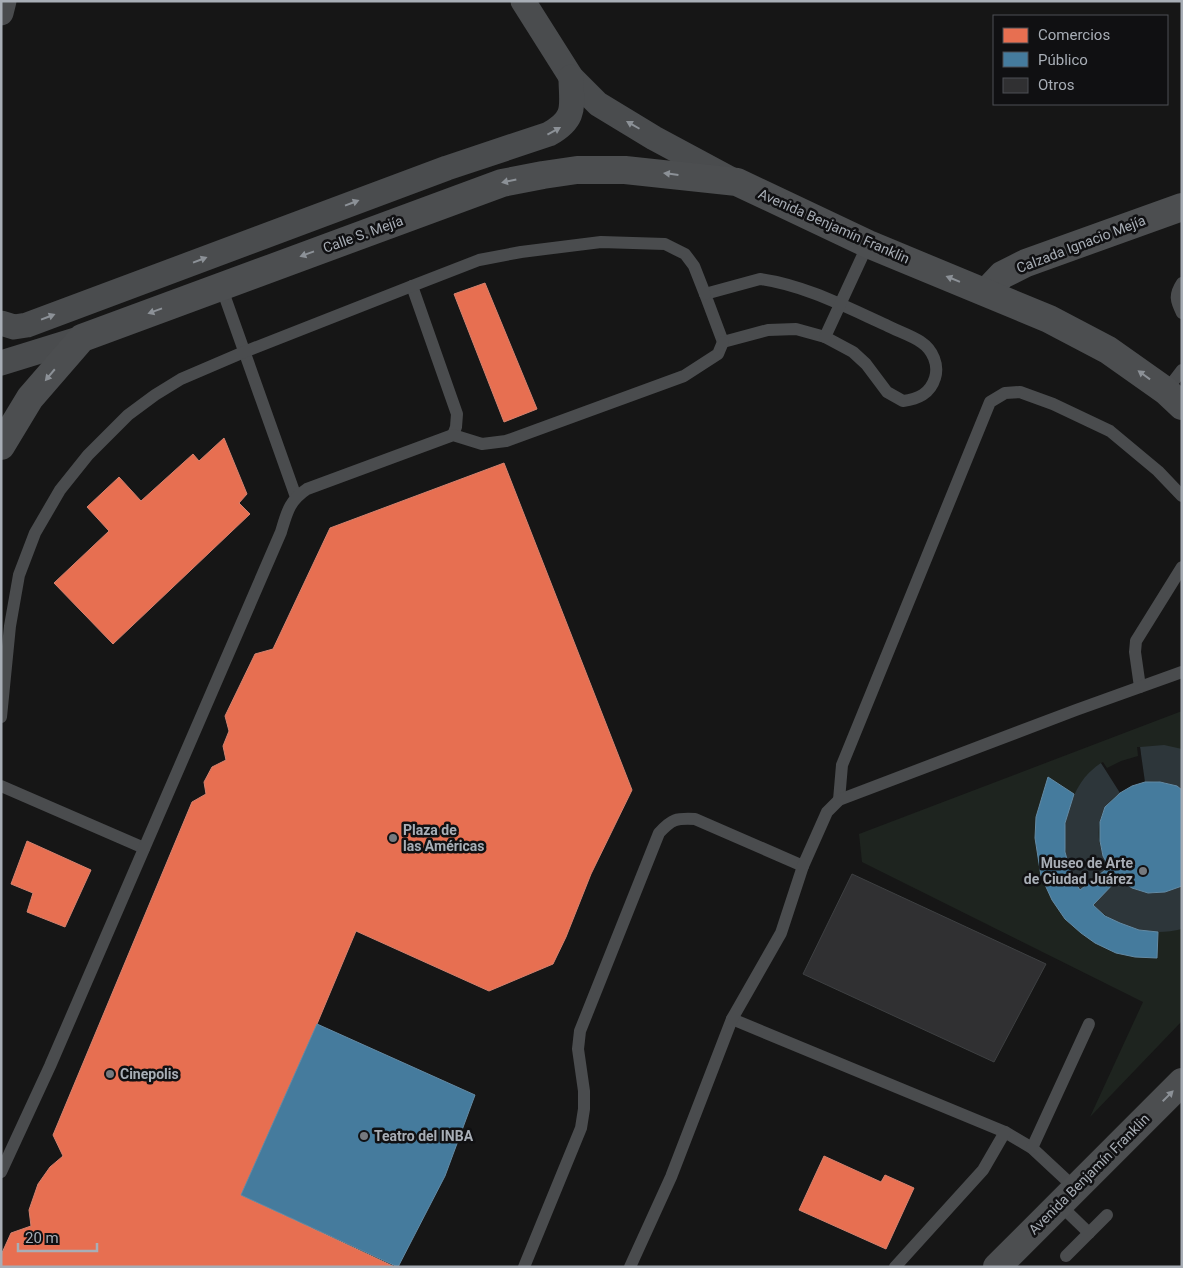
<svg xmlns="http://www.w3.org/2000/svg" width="1183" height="1268" font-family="Roboto,sans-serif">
	<rect width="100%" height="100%" fill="#161616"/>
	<!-- green -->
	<path fill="#1e241f" d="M 1182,711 L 1182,1021 L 1090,1117 L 1143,1002 L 862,862 L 859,834 Z"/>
	<!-- water -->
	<path fill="#2d363a" d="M 1164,745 L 1182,749 L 1182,790 C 1169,781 1152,780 1138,784 C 1126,788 1111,797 1105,808 C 1086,841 1112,889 1149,893 C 1160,894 1171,890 1182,886 L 1182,929 C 1107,948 1043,873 1071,802 C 1079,784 1085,774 1101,763 L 1107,771 L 1141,758 L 1140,747 Z"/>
	<!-- pier -->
	<path fill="#161616" d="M 1137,747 L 1140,747 L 1145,782 L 1132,786 L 1120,793 L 1101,763 L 1103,762 L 1107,768 L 1121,761 L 1138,756 Z"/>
	<!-- shops -->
	<g fill="#e76f51" stroke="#d4826f">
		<path d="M 485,283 L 537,409 L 504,422 L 454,294 Z"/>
		<path d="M 224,438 L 247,494 L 239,503 L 250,514 L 113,644 L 54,583 L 109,531 L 87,507 L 119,477 L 141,501 L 193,454 L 199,461 Z"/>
		<path d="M 504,463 L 632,790 L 591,874 L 566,937 L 553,964 L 489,991 L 356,931 L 317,1024 L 241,1195 L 395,1267 L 1,1267 L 1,1255 L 11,1233 L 31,1226 L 29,1210 L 38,1184 L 50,1167 L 63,1156 L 53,1135 L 192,802 L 206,794 L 204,782 L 212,767 L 226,760 L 223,746 L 229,731 L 225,716 L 255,654 L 273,649 L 330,528 Z"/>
		<path d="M 27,841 L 91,870 L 65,927 L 27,912 L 33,893 L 11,884 Z"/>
		<path d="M 824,1156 L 881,1182 L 885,1175 L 914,1188 L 886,1249 L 799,1210 Z"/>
	</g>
	<!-- public -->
	<g fill="#457b9d" stroke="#638aa4">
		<path d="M 1048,777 L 1074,794 L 1065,823 L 1065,852 L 1072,877 L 1080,890 L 1109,867 L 1103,856 L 1100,841 L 1100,822 L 1105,807 L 1120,793 L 1132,786 L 1145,782 L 1160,782 L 1177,786 L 1182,790 L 1182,886 L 1165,892 L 1148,893 L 1132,888 L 1118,879 L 1093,905 L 1105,916 L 1120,923 L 1139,930 L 1158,932 L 1157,958 L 1135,957 L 1116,953 L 1095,943 L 1081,933 L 1065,919 L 1052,900 L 1041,876 L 1035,838 L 1036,817 Z"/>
		<path d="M 317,1024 L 475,1095 L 445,1176 L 398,1267 L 241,1195 Z"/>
	</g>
	<!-- building -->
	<path fill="#303032" stroke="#3e4042" d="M 852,874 L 1046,964 L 994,1062 L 803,974 Z"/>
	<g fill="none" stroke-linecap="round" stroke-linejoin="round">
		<!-- lane -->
		<g stroke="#4a4c4e" stroke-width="12">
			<path d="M 760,279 C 804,285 846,307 886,325 C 897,331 911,335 921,342 C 933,350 939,365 935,378 C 930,394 918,399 903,401 L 887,392 L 866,364 L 853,352 L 825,337 L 796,329 L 768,330 L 723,342 L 705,294 Z"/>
			<path d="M 1182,283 C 1174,295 1176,301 1182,313"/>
			<path d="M 221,286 L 296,497"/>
			<path d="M 412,286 L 457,414 L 456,427 L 453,435"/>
			<path d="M 825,337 L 868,244"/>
			<path d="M 1166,391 L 1182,370"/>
			<path d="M 1140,687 L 1135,652 L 1136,641 L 1182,567"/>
			<path d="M 1,717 L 10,626 L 19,575 L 35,533 L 60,490 L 88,455 L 128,415 L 155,395 L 181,379 L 244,352 L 412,286 L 479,260 L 521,252 L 601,242 L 665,244 L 685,254 L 694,266 L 705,294"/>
			<path d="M 1,786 L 144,848"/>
			<path d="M 839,800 L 842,765 L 990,402 L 1005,393 L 1020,392 L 1053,404 L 1110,431 L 1158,471 L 1182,496"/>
			<path d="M 732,1019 L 1005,1132 L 1032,1148 L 1075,1188"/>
			<path d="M 1032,1148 L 1089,1024"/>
			<path d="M 1,1172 L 50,1066 L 281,532 C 287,512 289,501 307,489 L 453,435 L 482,444 L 506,441 L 684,376 L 718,354 L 723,342"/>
			<path d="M 1059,1204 L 1089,1233"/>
			<path d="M 1066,1256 L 1107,1215"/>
			<path d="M 524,1267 L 581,1128 L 584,1109 L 584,1091 L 578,1049 L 580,1031 L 659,833 C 672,819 676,818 695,819 L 803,866"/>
			<path d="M 630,1267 L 671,1177 L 732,1019 L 781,933 L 803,866 L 827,812 L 839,800 L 1076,710 L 1182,672"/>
			<path d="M 895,1267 L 983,1170 L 1005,1132"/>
		</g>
		<!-- street -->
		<g stroke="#4a4c4e" stroke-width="25">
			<path d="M 523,1 L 571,77 L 598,104 L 654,138 L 734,181"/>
			<path d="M 1,13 L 4,1"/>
			<path d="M 1,323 L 14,327 L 27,325 L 447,168 L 549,134 C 578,118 571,105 571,77"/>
			<path d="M 1,363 L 82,338"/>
		</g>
		<!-- primary -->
		<g stroke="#4c4e50" stroke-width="28">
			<path d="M 986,292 L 1002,275 L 1026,263 L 1182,207"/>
			<path d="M 1,446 L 30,398 L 82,338 L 502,183 L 543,175 L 577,170 L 625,170 L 737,182 L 868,244 L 1049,319 L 1108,350 L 1166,391 L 1182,406"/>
			<path d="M 997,1267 L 1182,1082"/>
		</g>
	</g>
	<!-- one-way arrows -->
	<defs><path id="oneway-solid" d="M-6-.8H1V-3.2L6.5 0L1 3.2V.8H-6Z" transform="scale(1.25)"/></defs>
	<g fill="#8c9197">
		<use href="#oneway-solid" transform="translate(633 125) rotate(-150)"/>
		<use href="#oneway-solid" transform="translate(554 131) rotate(-29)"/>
		<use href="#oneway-solid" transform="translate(671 174) rotate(-173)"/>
		<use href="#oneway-solid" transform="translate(509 181) rotate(168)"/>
		<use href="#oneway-solid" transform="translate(352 203) rotate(-21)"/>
		<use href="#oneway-solid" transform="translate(307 254) rotate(160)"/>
		<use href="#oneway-solid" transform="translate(200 260) rotate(-21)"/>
		<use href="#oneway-solid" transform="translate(953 279) rotate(-158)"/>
		<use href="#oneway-solid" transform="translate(155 311) rotate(160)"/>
		<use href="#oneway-solid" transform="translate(48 317) rotate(-21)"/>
		<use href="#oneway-solid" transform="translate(50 375) rotate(130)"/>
		<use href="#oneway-solid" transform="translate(1144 375) rotate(-144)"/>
		<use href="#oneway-solid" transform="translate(1168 1096) rotate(-45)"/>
	</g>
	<!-- markers -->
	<g fill="#75797e" stroke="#101012" stroke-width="2">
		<circle cx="393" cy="838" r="5"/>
		<circle cx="1143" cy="871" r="5"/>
		<circle cx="110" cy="1074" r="5"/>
		<circle cx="364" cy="1136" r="5"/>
	</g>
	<g text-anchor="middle" stroke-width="5" stroke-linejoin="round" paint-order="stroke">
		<!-- street labels -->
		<g font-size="14" fill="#a8aeb6" stroke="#101012">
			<text transform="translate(834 226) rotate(24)" y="5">Avenida Benjamín Franklin</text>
			<text transform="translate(363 234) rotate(-20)" y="5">Calle S. Mejía</text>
			<text transform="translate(1081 244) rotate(-21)" y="5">Calzada Ignacio Mejía</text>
			<text transform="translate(1089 1174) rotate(-45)" y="5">Avenida Benjamín Franklin</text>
		</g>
		<!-- poi labels -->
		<g font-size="14" font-weight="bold" fill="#a8aeb6" stroke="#101012" text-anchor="start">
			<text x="403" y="835">Plaza de<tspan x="403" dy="16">las Américas</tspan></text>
			<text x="1133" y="868" text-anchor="end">Museo de Arte<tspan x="1133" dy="16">de Ciudad Juárez</tspan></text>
			<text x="120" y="1079">Cinepolis</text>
			<text x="374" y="1141">Teatro del INBA</text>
		</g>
	</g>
	<!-- border -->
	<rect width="1183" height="1268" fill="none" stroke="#a8aeb6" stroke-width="5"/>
	<!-- legend -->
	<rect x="993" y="15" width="175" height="90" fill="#101012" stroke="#4d4f54"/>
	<rect x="1003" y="28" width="25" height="15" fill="#e76f51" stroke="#4d4f54"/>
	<text x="1038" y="40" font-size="15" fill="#a8aeb6">Comercios</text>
	<rect x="1003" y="52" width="25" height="15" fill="#457b9d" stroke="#4d4f54"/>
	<text x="1038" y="65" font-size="15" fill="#a8aeb6">Público</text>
	<rect x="1003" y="78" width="25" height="15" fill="#303032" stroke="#4d4f54"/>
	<text x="1038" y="90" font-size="15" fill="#a8aeb6">Otros</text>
	<!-- scale -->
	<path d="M18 1243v8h79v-8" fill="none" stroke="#a8aeb6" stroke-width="2.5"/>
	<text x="25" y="1243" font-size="15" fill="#a8aeb6" stroke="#101012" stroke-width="4" paint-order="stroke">20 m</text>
</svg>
